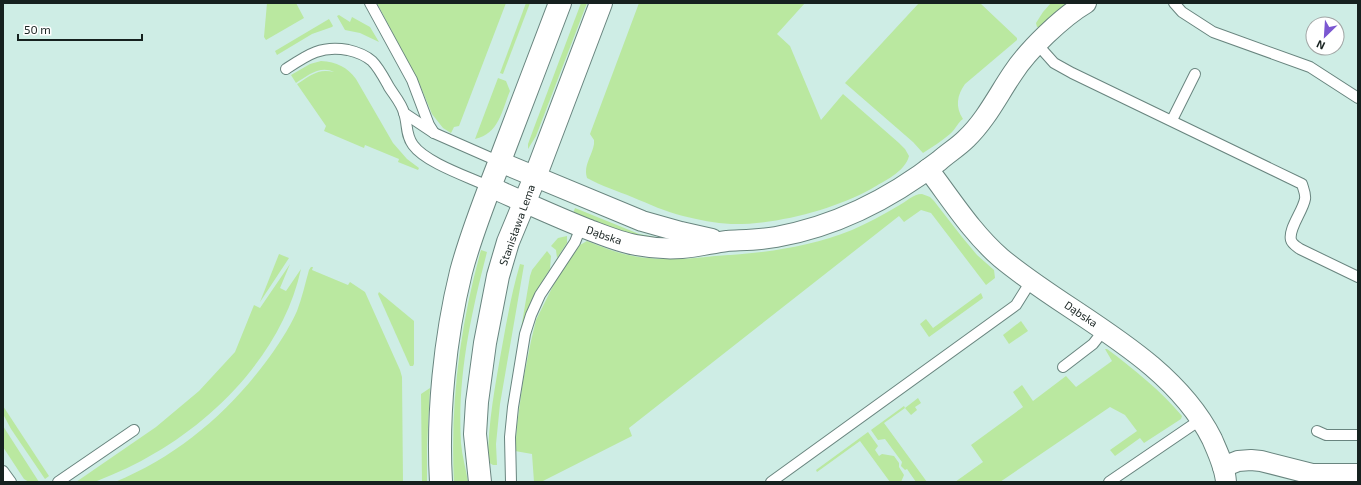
<svg xmlns="http://www.w3.org/2000/svg" width="1361" height="485" font-family="'Exo 2',sans-serif">
	<rect width="100%" height="100%" fill="#ceede5"/>
	<!-- green -->
	<g fill="#bae8a0">
		<path d="M 267,3 L 296,3 L 304,18 L 266,40 L 264,37 Z"/>
		<path d="M 377,3 L 506,3 L 459,126 L 454,127 L 451,133 L 443,128 L 432,114 L 420,85 Z"/>
		<path d="M 526,3 L 530,3 L 503,74 L 500,73 Z"/>
		<path d="M 581,3 L 587,3 L 536,136 L 528,149 L 528,144 L 532,133 Z"/>
		<path d="M 639,3 L 805,3 L 777,34 L 790,46 L 821,120 L 843,94 L 899,143 L 905,149 L 909,156 C 905,172 884,181 871,189 C 833,210 775,225 731,224 C 715,223 699,220 683,216 C 666,212 649,204 632,197 C 618,191 601,186 587,178 C 583,166 592,156 594,144 L 594,140 L 590,134 Z"/>
		<path d="M 919,3 L 980,3 L 1017,38 L 1017,40 L 965,84 C 957,95 955,107 963,119 C 958,122 956,129 950,134 C 942,141 932,147 923,153 L 913,142 L 845,83 Z"/>
		<path d="M 1051,3 L 1069,3 L 1040,28 L 1037,27 L 1036,23 L 1043,12 Z"/>
		<path d="M 339,15 L 350,22 L 352,17 L 370,27 L 379,42 L 360,33 L 345,30 L 337,16 Z"/>
		<path d="M 329,19 L 333,26 L 332,27 L 312,34 L 277,55 L 275,51 Z"/>
		<path d="M 321,61 C 337,62 347,67 356,79 L 393,143 L 407,159 L 419,168 L 418,170 L 398,162 L 399,159 L 365,145 L 364,148 L 324,131 L 326,126 L 297,84 C 310,76 318,68 334,72 C 320,65 307,76 296,83 L 291,75 L 310,64 Z"/>
		<path d="M 498,78 L 506,81 L 510,91 C 502,110 499,134 475,139 Z"/>
		<path d="M 922,194 L 930,197 L 934,201 L 962,237 L 977,255 L 994,270 L 995,278 L 986,285 L 931,213 L 921,210 L 904,222 L 899,216 L 629,428 L 632,436 L 541,482 L 534,482 L 532,454 L 515,451 L 517,425 L 523,381 L 531,341 L 536,320 L 557,278 L 580,245 L 587,241 C 602,247 617,253 633,256 C 660,261 688,259 715,256 C 763,253 807,248 852,230 C 868,223 883,215 898,206 C 906,202 913,194 922,194 Z"/>
		<path d="M 575,208 L 639,234 L 660,238 L 635,238 L 572,216 Z"/>
		<path d="M 567,236 L 567,243 L 557,258 L 556,250 L 551,246 L 558,238 Z"/>
		<path d="M 481,250 L 487,252 C 471,314 457,378 461,443 C 462,456 466,469 468,482 L 454,482 C 450,404 460,325 481,250 Z"/>
		<path d="M 547,251 L 551,256 L 550,269 L 535,293 L 527,311 L 521,329 L 530,276 L 532,270 Z"/>
		<path d="M 279,254 L 289,258 L 260,302 Z"/>
		<path d="M 290,264 L 280,288 L 286,291 L 301,269 C 284,347 222,414 155,453 C 137,464 117,473 97,481 L 94,482 L 76,482 L 156,427 L 199,391 L 235,352 L 254,305 L 260,308 Z"/>
		<path d="M 520,264 L 524,265 L 500,404 L 496,444 L 497,465 L 493,465 L 488,462 C 488,423 495,386 502,347 C 507,319 512,291 520,264 Z"/>
		<path d="M 311,267 L 313,267 L 312,270 L 348,285 L 350,282 L 365,292 L 400,370 L 402,377 L 403,482 L 115,482 C 176,457 226,415 265,363 C 277,347 289,329 297,311 C 302,298 305,284 309,270 Z"/>
		<path d="M 379,292 L 414,321 L 414,364 L 413,366 L 410,366 L 378,294 Z"/>
		<path d="M 981,293 L 983,298 L 929,337 L 920,324 L 926,319 L 933,328 Z"/>
		<path d="M 1021,321 L 1028,331 L 1009,344 L 1003,335 Z"/>
		<path d="M 1105,349 L 1107,349 C 1134,369 1161,391 1182,416 L 1181,419 L 1144,443 L 1140,438 L 1115,456 L 1110,450 L 1137,431 L 1125,415 L 1110,407 L 1000,482 L 955,482 L 983,462 L 971,445 L 1023,407 L 1013,392 L 1022,385 L 1033,401 L 1066,376 L 1076,387 L 1112,361 Z"/>
		<path d="M 430,388 L 427,446 L 427,482 L 422,482 L 421,394 Z"/>
		<path d="M 918,398 L 921,403 L 915,407 L 917,410 L 911,415 L 905,408 L 884,423 L 927,482 L 916,482 L 907,469 L 905,470 L 901,466 L 902,462 L 885,439 L 878,440 L 871,430 L 904,406 L 905,408 Z"/>
		<path d="M 3,406 L 49,476 L 45,479 L 11,429 L 3,414 Z"/>
		<path d="M 3,426 L 39,482 L 29,482 L 24,479 L 3,447 Z"/>
		<path d="M 868,432 L 878,446 L 875,450 L 879,456 L 882,454 L 894,456 L 899,463 L 899,467 L 904,475 L 901,482 L 890,482 L 860,441 L 817,472 L 816,470 Z"/>
	</g>
	<g fill="none" stroke-linecap="round" stroke-linejoin="round">
		<!-- lane casing -->
		<g stroke="#69857f" stroke-width="12">
			<g id="lane">
				<path d="M 370,3 L 412,80 L 429,125 L 434,133"/>
				<path d="M 1174,3 L 1182,12 L 1213,32 L 1310,67 L 1358,98"/>
				<path d="M 1037,44 L 1054,63 L 1072,73 L 1302,184 C 1303,188 1306,194 1305,199 C 1303,211 1288,229 1291,240 C 1292,244 1296,246 1300,249 L 1358,277"/>
				<path d="M 286,69 C 307,55 321,45 348,50 C 357,52 365,55 372,61 C 379,68 384,78 389,87 C 394,95 402,104 404,113 C 408,124 405,134 413,145 C 426,163 469,177 490,187"/>
				<path d="M 404,113 L 434,133 L 500,162"/>
				<path d="M 1172,120 L 1195,74"/>
				<path d="M 1063,367 L 1093,344 L 1104,330"/>
				<path d="M 1317,431 L 1326,435 L 1358,435"/>
				<path d="M 3,471 L 11,482"/>
				<path d="M 58,482 L 134,430"/>
				<path d="M 511,482 L 510,437 L 513,407 L 525,334 L 531,315 L 540,295 L 575,242 L 581,227"/>
				<path d="M 771,482 L 1016,305 L 1031,281"/>
				<path d="M 1109,482 L 1200,420"/>
			</g>
		</g>
		<!-- street casing -->
		<g stroke="#69857f" stroke-width="22">
			<g id="street">
				<path d="M 500,162 L 642,221 L 681,232 L 712,239"/>
				<path d="M 928,169 C 951,199 972,233 1001,258 C 1069,315 1170,356 1212,439 C 1218,453 1225,467 1226,482"/>
				<path d="M 490,187 C 522,201 554,216 587,229 C 603,235 619,242 636,245 C 651,248 667,249 682,248 C 697,247 712,243 727,241 C 743,240 760,240 776,237 C 837,226 890,199 939,161 C 948,153 958,147 966,139 C 986,120 998,95 1013,73 C 1028,50 1062,17 1086,3"/>
				<path d="M 1223,467 L 1238,461 L 1251,460 L 1261,461 L 1312,474 L 1358,474"/>
			</g>
		</g>
		<!-- secondary casing -->
		<g stroke="#69857f" stroke-width="24">
			<g id="secondary">
				<path d="M 441,482 C 437,415 445,337 461,272 C 472,230 489,190 504,150 C 523,101 541,52 560,3"/>
				<path d="M 480,482 L 475,434 L 477,402 L 485,343 L 498,276 L 508,242 L 535,177 L 601,3"/>
			</g>
		</g>
		<!-- lane -->
		<use href="#lane" stroke="#fff" stroke-width="10"/>
		<!-- street -->
		<use href="#street" stroke="#fff" stroke-width="20"/>
		<!-- secondary -->
		<use href="#secondary" stroke="#fff" stroke-width="22"/>
	</g>
	<g text-anchor="middle" stroke-width="4" stroke-linejoin="round" paint-order="stroke">
		<!-- street labels -->
		<g font-size="11" fill="#16211f" stroke="#fff">
			<text transform="translate(517 225) rotate(-70)" y="4">Stanisława Lema</text>
			<text transform="translate(604 235) rotate(19)" y="4">Dąbska</text>
			<text transform="translate(1081 314) rotate(34)" y="4">Dąbska</text>
		</g>
	</g>
	<!-- border -->
	<rect width="1361" height="485" fill="none" stroke="#16211f" stroke-width="8"/>
	<!-- north arrow -->
	<g transform="translate(1325 36) rotate(205)"><circle r="19" fill="#ffffff" stroke="#a2a6a5"/>
	<path d="M0-3L7 15L0 10L-7 15Z" fill="#7b57d1"/>
	<text y="-6" font-size="11" font-weight="bold" text-anchor="middle" fill="#16211f">N</text>
	</g>
	<!-- scale -->
	<path d="M18 34v6h124v-6" fill="none" stroke="#16211f" stroke-width="2"/>
	<text x="24" y="34" font-size="12" fill="#16211f" stroke="#ffffff" stroke-width="3" paint-order="stroke">50 m</text>
</svg>
